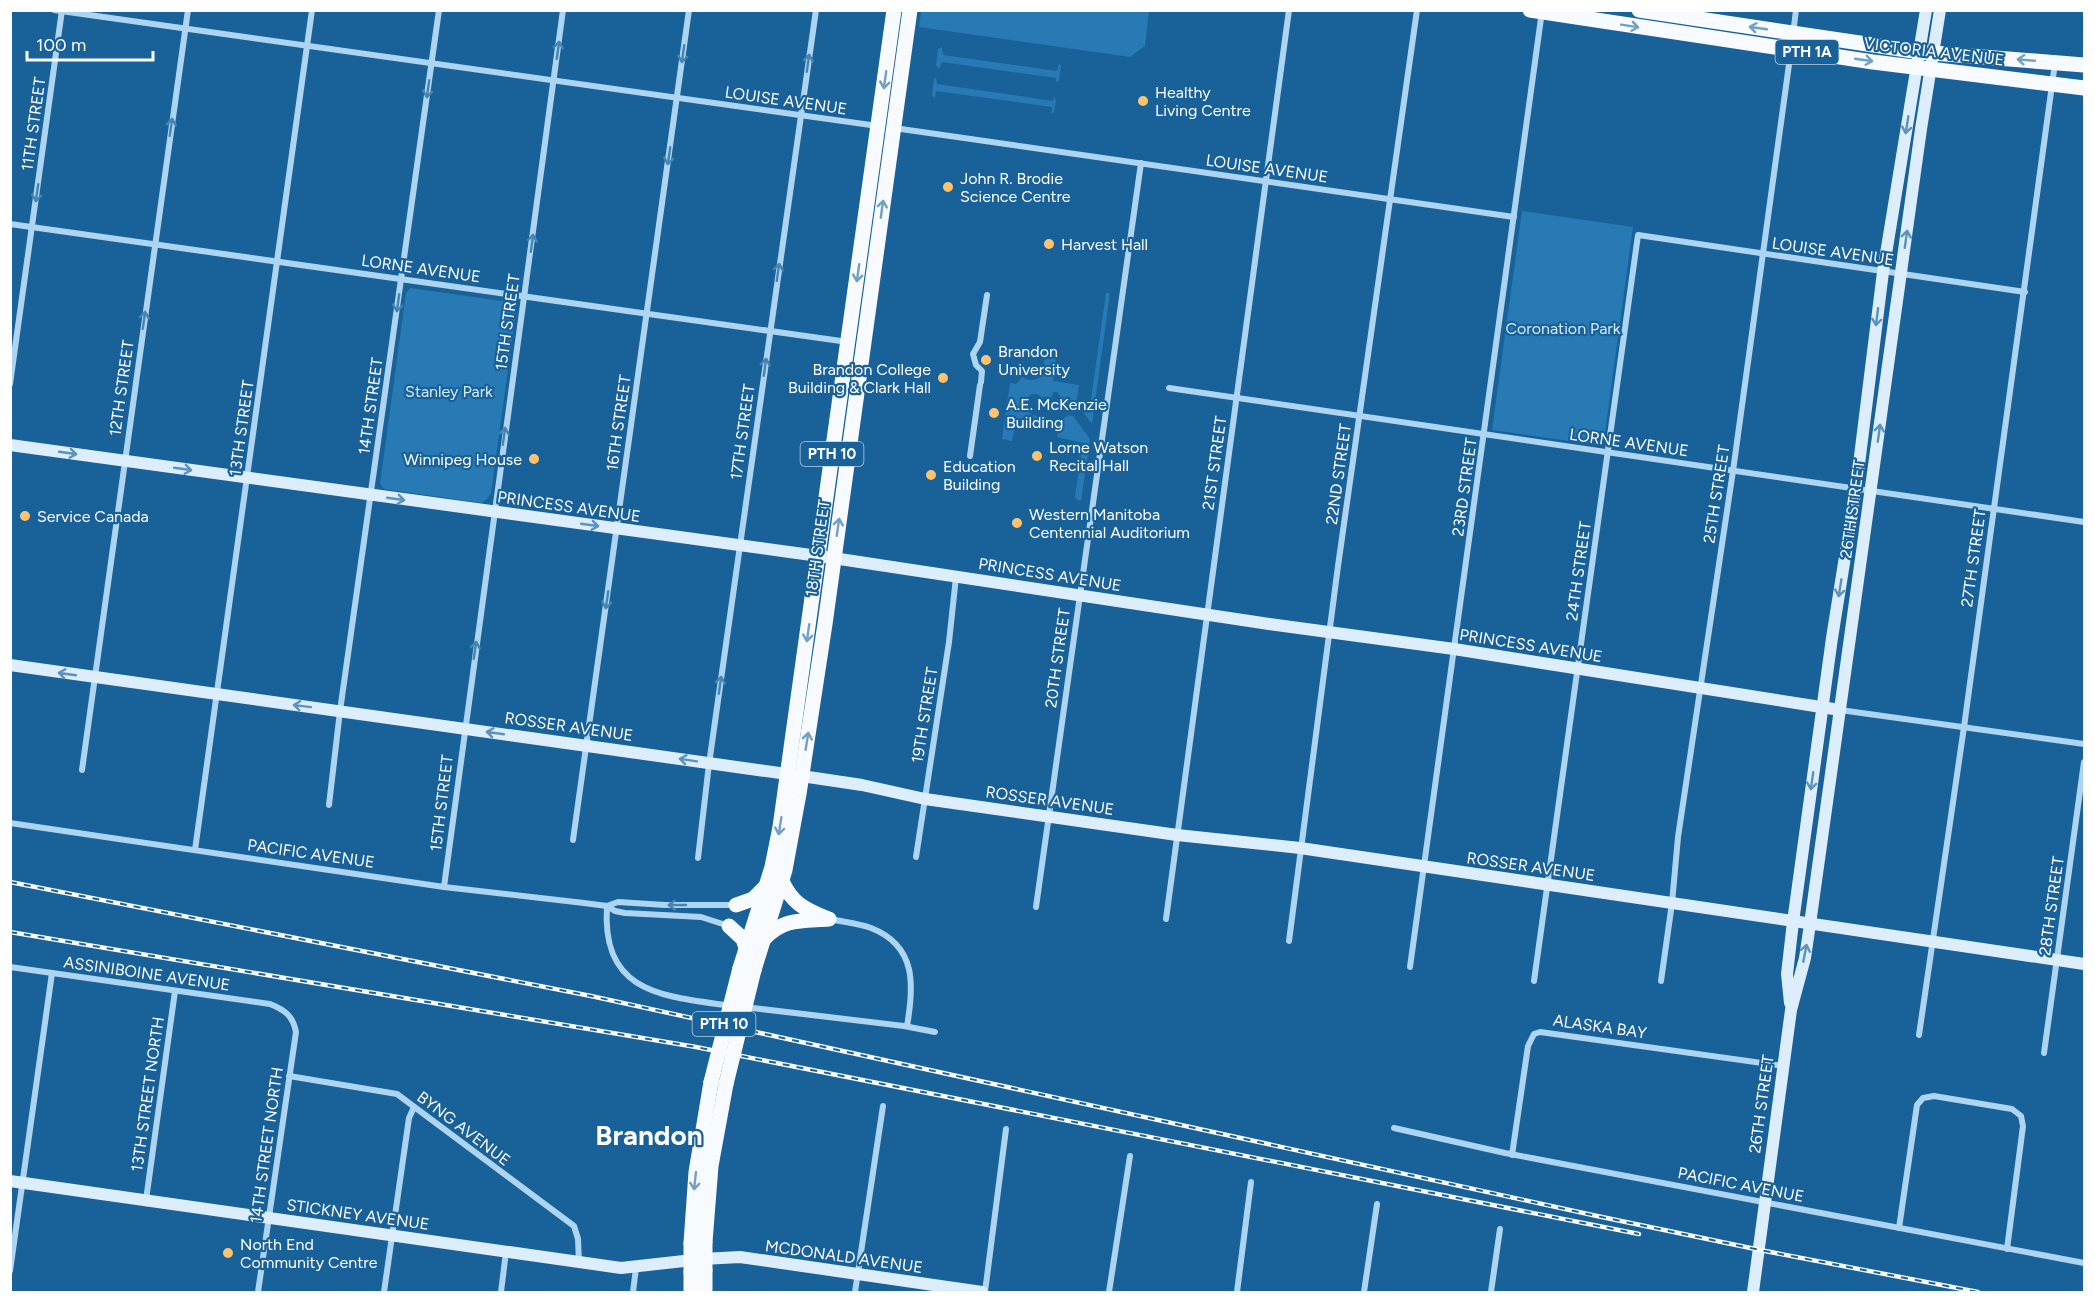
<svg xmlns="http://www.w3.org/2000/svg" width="2095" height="1303" font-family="Figtree,sans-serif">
	<rect width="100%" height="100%" fill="#196199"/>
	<!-- green -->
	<g fill="#287ab5">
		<path d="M 921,11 L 921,10 L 1149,11 L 1145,46 L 1130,57 L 919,27 Z"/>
		<path d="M 942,47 L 943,55 L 1057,71 L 1059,63 L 1061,66 L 1059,81 L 1056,82 L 1056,78 L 942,62 L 939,69 L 936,65 L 938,49 Z"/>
		<path d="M 936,77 L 937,84 L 1053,101 L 1054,95 L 1056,101 L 1054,112 L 1051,114 L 1052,107 L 936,91 L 935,98 L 932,95 L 934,79 Z"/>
		<path d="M 1522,211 L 1633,227 L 1604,440 L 1597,445 L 1492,430 Z"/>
		<path d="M 410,288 L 509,302 L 515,306 L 516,311 L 491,493 L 487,499 L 482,503 L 384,489 L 380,484 L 406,293 Z"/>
		<path d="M 1106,293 L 1110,293 L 1092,424 L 1083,412 L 1089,413 Z"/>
		<path d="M 1053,351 L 1057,351 L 1053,381 L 1079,385 L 1076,406 L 1071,410 L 1057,392 L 1053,392 L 1052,396 L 1048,399 L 1045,396 L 1043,398 L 1037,394 L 1031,394 L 1024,402 L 1025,409 L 1032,415 L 1046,417 L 1046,420 L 1049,420 L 1048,429 L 1041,428 L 1038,424 L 1034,428 L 1015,425 L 1012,441 L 1002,439 L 1010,383 L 1016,384 L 1022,377 C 1032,383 1041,380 1045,369 L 1044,361 L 1052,356 Z"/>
		<path d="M 1068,415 L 1073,416 L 1090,439 L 1081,501 L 1076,499 L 1075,496 L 1083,443 L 1057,437 L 1058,431 L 1056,428 L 1057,423 Z"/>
	</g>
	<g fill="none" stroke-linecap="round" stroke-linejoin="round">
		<!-- street -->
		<g stroke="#add5f1" stroke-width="6">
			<path d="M 54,10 L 878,126"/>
			<path d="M 1793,34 L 1796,10"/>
			<path d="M 894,128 L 1514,217"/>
			<path d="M 10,224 L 848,342"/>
			<path d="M 981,382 L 982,371 L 976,365 L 973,354 L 980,342 L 987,295"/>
			<path d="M 10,384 L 62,10"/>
			<path d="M 1169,388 L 2084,522"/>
			<path d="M 970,456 L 980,385"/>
			<path d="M 1840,710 L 2084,744"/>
			<path d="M 82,770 L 188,10"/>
			<path d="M 329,805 L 340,711 L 439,10"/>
			<path d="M 10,823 L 444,887 L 584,903 L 607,906 L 618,902 L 665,905 L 735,905"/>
			<path d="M 573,840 L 689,10"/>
			<path d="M 195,850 L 312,10"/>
			<path d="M 916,857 L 949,642 L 956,577"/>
			<path d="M 698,858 L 709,764 L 816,10"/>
			<path d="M 444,887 L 563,10"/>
			<path d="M 607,906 C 601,994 663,996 731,1006"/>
			<path d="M 607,906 L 615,911 L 625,913 L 701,917 L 729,926"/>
			<path d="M 1036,907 L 1141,163"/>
			<path d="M 830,919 C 843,922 858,923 871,928 C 917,946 914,986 907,1026"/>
			<path d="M 1166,919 L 1289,10"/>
			<path d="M 1289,941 L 1338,566 L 1417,10"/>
			<path d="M 10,967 L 270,1004 C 285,1010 293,1016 296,1032 L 258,1292"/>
			<path d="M 1410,967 L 1542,11"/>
			<path d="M 1534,981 L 1638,235 L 2025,292"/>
			<path d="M 1661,981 L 1672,903 L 1678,837 L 1733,471 L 1791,50"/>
			<path d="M 744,1007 L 904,1026 L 935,1032"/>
			<path d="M 1919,1035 L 1964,727 L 2055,63"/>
			<path d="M 2044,1053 L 2084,762"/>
			<path d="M 289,1076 L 397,1094 L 574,1226 L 578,1239 L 579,1263"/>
			<path d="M 1394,1128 L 1505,1153 L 2084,1263"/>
			<path d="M 1512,1155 L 1528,1046 L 1534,1034 L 1540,1032 L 1783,1066"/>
			<path d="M 146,1200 L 175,991"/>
			<path d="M 1899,1228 L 1917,1105 L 1923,1098 L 1934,1096 L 2012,1109 L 2021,1116 L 2023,1126 L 2007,1249"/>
			<path d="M 10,1271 L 52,973"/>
			<path d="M 384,1292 L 409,1118 L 414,1107"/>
			<path d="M 501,1292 L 506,1252"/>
			<path d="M 633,1292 L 636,1268"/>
			<path d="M 855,1292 L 883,1106"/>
			<path d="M 985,1292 L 1006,1129"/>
			<path d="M 1109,1292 L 1130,1156"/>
			<path d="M 1237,1292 L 1251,1182"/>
			<path d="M 1364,1292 L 1377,1204"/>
			<path d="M 1491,1292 L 1500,1229"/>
		</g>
		<!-- secondary -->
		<g stroke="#dceefc" stroke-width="12">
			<path d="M 10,445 L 833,558 L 1269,624 L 1454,649 L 1840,710"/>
			<path d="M 10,665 L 815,778 L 862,785 L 925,799 L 1177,835 L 1300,848 L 2084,964"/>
			<path d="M 1790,1003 L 1787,974 L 1793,922 L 1832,638 L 1856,488 L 1883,272 L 1926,10"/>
			<path d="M 10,1181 L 621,1268 L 702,1259 L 740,1257 L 982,1292"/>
			<path d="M 1753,1292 L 1791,1010 L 1805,958 L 1810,924 L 1921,129 L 1940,10"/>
		</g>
		<!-- primary -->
		<g stroke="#f7fbff" stroke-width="15">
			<path d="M 1530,10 L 1873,62 L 2084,88"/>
			<path d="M 1639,10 L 1920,52 L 2084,65"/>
			<path d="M 782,881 C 792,903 804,909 826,918"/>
			<path d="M 736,905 L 753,899 L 764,888"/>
			<path d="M 729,926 L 743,939 L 746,948"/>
			<path d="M 764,939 C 783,918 802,921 829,919"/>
			<path d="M 740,968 L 772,867 L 780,827 L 894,10"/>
			<path d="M 754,970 L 785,870 L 799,794 L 825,624 L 910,10"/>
			<path d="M 705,1242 L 711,1166 L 726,1084"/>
			<path d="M 691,1243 L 696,1172 L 711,1082"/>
			<path d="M 705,1270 L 705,1292"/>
			<path d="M 691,1272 L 691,1292"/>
		</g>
		<!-- rail casing -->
		<g stroke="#fff" stroke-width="4.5">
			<g id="rail">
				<path d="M 10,882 L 591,996 L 1597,1216 L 1760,1250 L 1978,1292"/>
				<path d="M 10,932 L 696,1047 L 1639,1234"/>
			</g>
		</g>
		<!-- rail -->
		<use href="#rail" stroke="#196199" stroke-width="2" stroke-dasharray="7" stroke-linecap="butt"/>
		<!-- primary-bridge -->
		<g stroke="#f7fbff" stroke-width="15">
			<path d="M 711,1082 L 740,968"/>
			<path d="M 726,1084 L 754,970"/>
			<path d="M 705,1270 L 705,1242"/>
			<path d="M 691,1272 L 691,1243"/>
		</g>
	</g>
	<!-- one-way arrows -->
	<defs><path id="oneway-shaft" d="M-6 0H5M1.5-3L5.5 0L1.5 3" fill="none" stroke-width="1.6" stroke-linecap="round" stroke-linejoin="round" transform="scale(1.5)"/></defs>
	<g stroke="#729fc2">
		<use href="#oneway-shaft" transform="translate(1630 26) rotate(9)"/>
		<use href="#oneway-shaft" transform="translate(1758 28) rotate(-172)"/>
		<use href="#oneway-shaft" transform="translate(1864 60) rotate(8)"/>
		<use href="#oneway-shaft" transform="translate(2026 60) rotate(-175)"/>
		<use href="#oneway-shaft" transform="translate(885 80) rotate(98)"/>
		<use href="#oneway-shaft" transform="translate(882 209) rotate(-82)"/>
		<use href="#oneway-shaft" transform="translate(858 273) rotate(98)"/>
		<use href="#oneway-shaft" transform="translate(838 527) rotate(-82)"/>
		<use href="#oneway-shaft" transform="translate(808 633) rotate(98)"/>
		<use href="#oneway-shaft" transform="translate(807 741) rotate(-81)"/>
		<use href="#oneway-shaft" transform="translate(780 826) rotate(99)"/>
		<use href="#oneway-shaft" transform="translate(695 1181) rotate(96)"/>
	</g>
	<g stroke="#4584b3">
		<use href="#oneway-shaft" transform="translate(558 50) rotate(-82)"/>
		<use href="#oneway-shaft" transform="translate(683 54) rotate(98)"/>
		<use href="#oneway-shaft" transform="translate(808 63) rotate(-82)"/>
		<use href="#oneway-shaft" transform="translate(428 89) rotate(98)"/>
		<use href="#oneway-shaft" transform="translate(171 127) rotate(-82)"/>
		<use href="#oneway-shaft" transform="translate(669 156) rotate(98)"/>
		<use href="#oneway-shaft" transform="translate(37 193) rotate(98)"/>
		<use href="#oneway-shaft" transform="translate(532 243) rotate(-82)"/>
		<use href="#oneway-shaft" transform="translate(778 272) rotate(-82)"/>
		<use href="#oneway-shaft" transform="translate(398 303) rotate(98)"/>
		<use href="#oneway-shaft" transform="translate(144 320) rotate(-82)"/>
		<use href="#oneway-shaft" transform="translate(765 367) rotate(-82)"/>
		<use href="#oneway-shaft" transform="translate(504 436) rotate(-82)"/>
		<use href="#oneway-shaft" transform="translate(607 600) rotate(98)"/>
		<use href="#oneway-shaft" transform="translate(475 650) rotate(-82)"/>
		<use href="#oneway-shaft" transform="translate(720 685) rotate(-82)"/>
		<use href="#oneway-shaft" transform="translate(677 905) rotate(-180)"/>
	</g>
	<g stroke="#5d92bc">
		<use href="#oneway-shaft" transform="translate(1907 125) rotate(99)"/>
		<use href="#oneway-shaft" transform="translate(1906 239) rotate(-82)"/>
		<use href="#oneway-shaft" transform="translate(1877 317) rotate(97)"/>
		<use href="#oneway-shaft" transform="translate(1879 433) rotate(-82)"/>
		<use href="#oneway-shaft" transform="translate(68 453) rotate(8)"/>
		<use href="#oneway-shaft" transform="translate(183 469) rotate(8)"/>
		<use href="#oneway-shaft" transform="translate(396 499) rotate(8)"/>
		<use href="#oneway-shaft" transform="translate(590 525) rotate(8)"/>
		<use href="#oneway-shaft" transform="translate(1840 588) rotate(99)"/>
		<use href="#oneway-shaft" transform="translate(67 674) rotate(-172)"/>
		<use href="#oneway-shaft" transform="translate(302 706) rotate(-173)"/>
		<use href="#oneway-shaft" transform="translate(495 733) rotate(-172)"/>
		<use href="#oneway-shaft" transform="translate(688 760) rotate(-171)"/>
		<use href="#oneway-shaft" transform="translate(1812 781) rotate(98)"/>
		<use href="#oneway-shaft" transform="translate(1805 953) rotate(-79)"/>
	</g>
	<!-- markers -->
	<g fill="#ffc26d" stroke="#196199" stroke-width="2">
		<circle cx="1143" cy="101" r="6"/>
		<circle cx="948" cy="187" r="6"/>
		<circle cx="1049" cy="244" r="6"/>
		<circle cx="986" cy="360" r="6"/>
		<circle cx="943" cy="378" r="6"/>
		<circle cx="994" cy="413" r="6"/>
		<circle cx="1037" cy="456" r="6"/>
		<circle cx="534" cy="459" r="6"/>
		<circle cx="931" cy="475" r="6"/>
		<circle cx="25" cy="516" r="6"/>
		<circle cx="1017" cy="523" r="6"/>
		<circle cx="228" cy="1253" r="6"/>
	</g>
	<g text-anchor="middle" stroke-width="4.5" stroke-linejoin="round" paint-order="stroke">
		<!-- shield labels -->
		<g fill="#196199" stroke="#bad0e0" stroke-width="1.5">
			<rect x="1775.5" y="40" width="63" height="24" rx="4.5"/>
			<rect x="800.5" y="442" width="63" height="24" rx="4.5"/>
			<rect x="692.5" y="1012" width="63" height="24" rx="4.5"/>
		</g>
		<g font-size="15" font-weight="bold" fill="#fff">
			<text x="1807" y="57">PTH 1A</text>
			<text x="832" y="459">PTH 10</text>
			<text x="724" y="1029">PTH 10</text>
		</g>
		<!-- street labels -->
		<g font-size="16" fill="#fff" stroke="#196199">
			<text transform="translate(1934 51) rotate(7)" y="6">VICTORIA AVENUE</text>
			<text transform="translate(786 100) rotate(8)" y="6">LOUISE AVENUE</text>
			<text transform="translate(33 124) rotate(-82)" y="6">11TH STREET</text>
			<text transform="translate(1267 168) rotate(8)" y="6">LOUISE AVENUE</text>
			<text transform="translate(1833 251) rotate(8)" y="6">LOUISE AVENUE</text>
			<text transform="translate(421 268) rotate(8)" y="6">LORNE AVENUE</text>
			<text transform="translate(507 322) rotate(-82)" y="6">15TH STREET</text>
			<text transform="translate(121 388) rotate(-82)" y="6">12TH STREET</text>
			<text transform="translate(370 406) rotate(-82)" y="6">14TH STREET</text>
			<text transform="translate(618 423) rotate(-82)" y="6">16TH STREET</text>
			<text transform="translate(241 428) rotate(-82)" y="6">13TH STREET</text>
			<text transform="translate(742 432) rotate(-82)" y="6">17TH STREET</text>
			<text transform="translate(1629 442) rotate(8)" y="6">LORNE AVENUE</text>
			<text transform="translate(1214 463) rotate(-82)" y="6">21ST STREET</text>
			<text transform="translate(1338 474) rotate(-82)" y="6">22ND STREET</text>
			<text transform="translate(1464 487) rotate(-82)" y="6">23RD STREET</text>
			<text transform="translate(1716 494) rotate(-81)" y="6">25TH STREET</text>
			<text transform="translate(569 506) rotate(8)" y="6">PRINCESS AVENUE</text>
			<text transform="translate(1852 509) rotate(-82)" y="6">26TH STREET</text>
			<text transform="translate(817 548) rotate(-82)" y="6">18TH STREET</text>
			<text transform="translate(1973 558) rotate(-82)" y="6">27TH STREET</text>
			<text transform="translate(1578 571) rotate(-82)" y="6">24TH STREET</text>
			<text transform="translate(1050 574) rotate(9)" y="6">PRINCESS AVENUE</text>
			<text transform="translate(1531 645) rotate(9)" y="6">PRINCESS AVENUE</text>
			<text transform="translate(1057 658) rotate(-82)" y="6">20TH STREET</text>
			<text transform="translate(924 715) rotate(-81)" y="6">19TH STREET</text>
			<text transform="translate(569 726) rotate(8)" y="6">ROSSER AVENUE</text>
			<text transform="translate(1050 800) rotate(8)" y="6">ROSSER AVENUE</text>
			<text transform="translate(441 803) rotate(-83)" y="6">15TH STREET</text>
			<text transform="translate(311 853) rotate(8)" y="6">PACIFIC AVENUE</text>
			<text transform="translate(1531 866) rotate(8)" y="6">ROSSER AVENUE</text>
			<text transform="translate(2051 906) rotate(-82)" y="6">28TH STREET</text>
			<text transform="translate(147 973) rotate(8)" y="6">ASSINIBOINE AVENUE</text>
			<text transform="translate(1600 1026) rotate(8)" y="6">ALASKA BAY</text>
			<text transform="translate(147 1094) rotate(-82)" y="6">13TH STREET NORTH</text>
			<text transform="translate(1761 1104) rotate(-82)" y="6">26TH STREET</text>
			<text transform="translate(464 1128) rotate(37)" y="6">BYNG AVENUE</text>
			<text transform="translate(266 1145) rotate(-82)" y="6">14TH STREET NORTH</text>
			<text transform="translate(1741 1184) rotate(11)" y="6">PACIFIC AVENUE</text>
			<text transform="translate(358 1214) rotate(8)" y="6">STICKNEY AVENUE</text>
			<text transform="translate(844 1256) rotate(8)" y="6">MCDONALD AVENUE</text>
		</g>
		<!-- poi labels -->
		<g font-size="16" fill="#fff" stroke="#196199" text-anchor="start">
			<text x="1155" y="98">Healthy<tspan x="1155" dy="18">Living Centre</tspan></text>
			<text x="960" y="184">John R. Brodie<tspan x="960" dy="18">Science Centre</tspan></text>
			<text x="1061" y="250">Harvest Hall</text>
			<text x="998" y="357">Brandon<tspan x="998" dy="18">University</tspan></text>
			<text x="931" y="375" text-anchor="end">Brandon College<tspan x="931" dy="18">Building &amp; Clark Hall</tspan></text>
			<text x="1006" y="410">A.E. McKenzie<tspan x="1006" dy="18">Building</tspan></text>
			<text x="1049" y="453">Lorne Watson<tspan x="1049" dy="18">Recital Hall</tspan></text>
			<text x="522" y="465" text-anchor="end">Winnipeg House</text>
			<text x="943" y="472">Education<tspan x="943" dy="18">Building</tspan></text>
			<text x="1029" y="520">Western Manitoba<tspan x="1029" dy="18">Centennial Auditorium</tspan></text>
			<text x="37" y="522">Service Canada</text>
			<text x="240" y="1250">North End<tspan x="240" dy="18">Community Centre</tspan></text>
		</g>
		<!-- park labels -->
		<g font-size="16" fill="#d5ebfc" stroke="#196199">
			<text x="1563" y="334">Coronation Park</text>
			<text x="449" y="397">Stanley Park</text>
		</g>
		<!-- town labels -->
		<g font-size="28" font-weight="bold" fill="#fff" stroke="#196199">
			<text x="649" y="1145">Brandon</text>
		</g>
	</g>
	<!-- border -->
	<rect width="2095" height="1303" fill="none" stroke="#ffffff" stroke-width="24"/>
	<!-- scale -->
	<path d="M27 51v9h126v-9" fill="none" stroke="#ffffff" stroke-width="3"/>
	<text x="36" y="51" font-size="18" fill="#ffffff" stroke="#196199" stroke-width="4.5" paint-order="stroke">100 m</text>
</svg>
